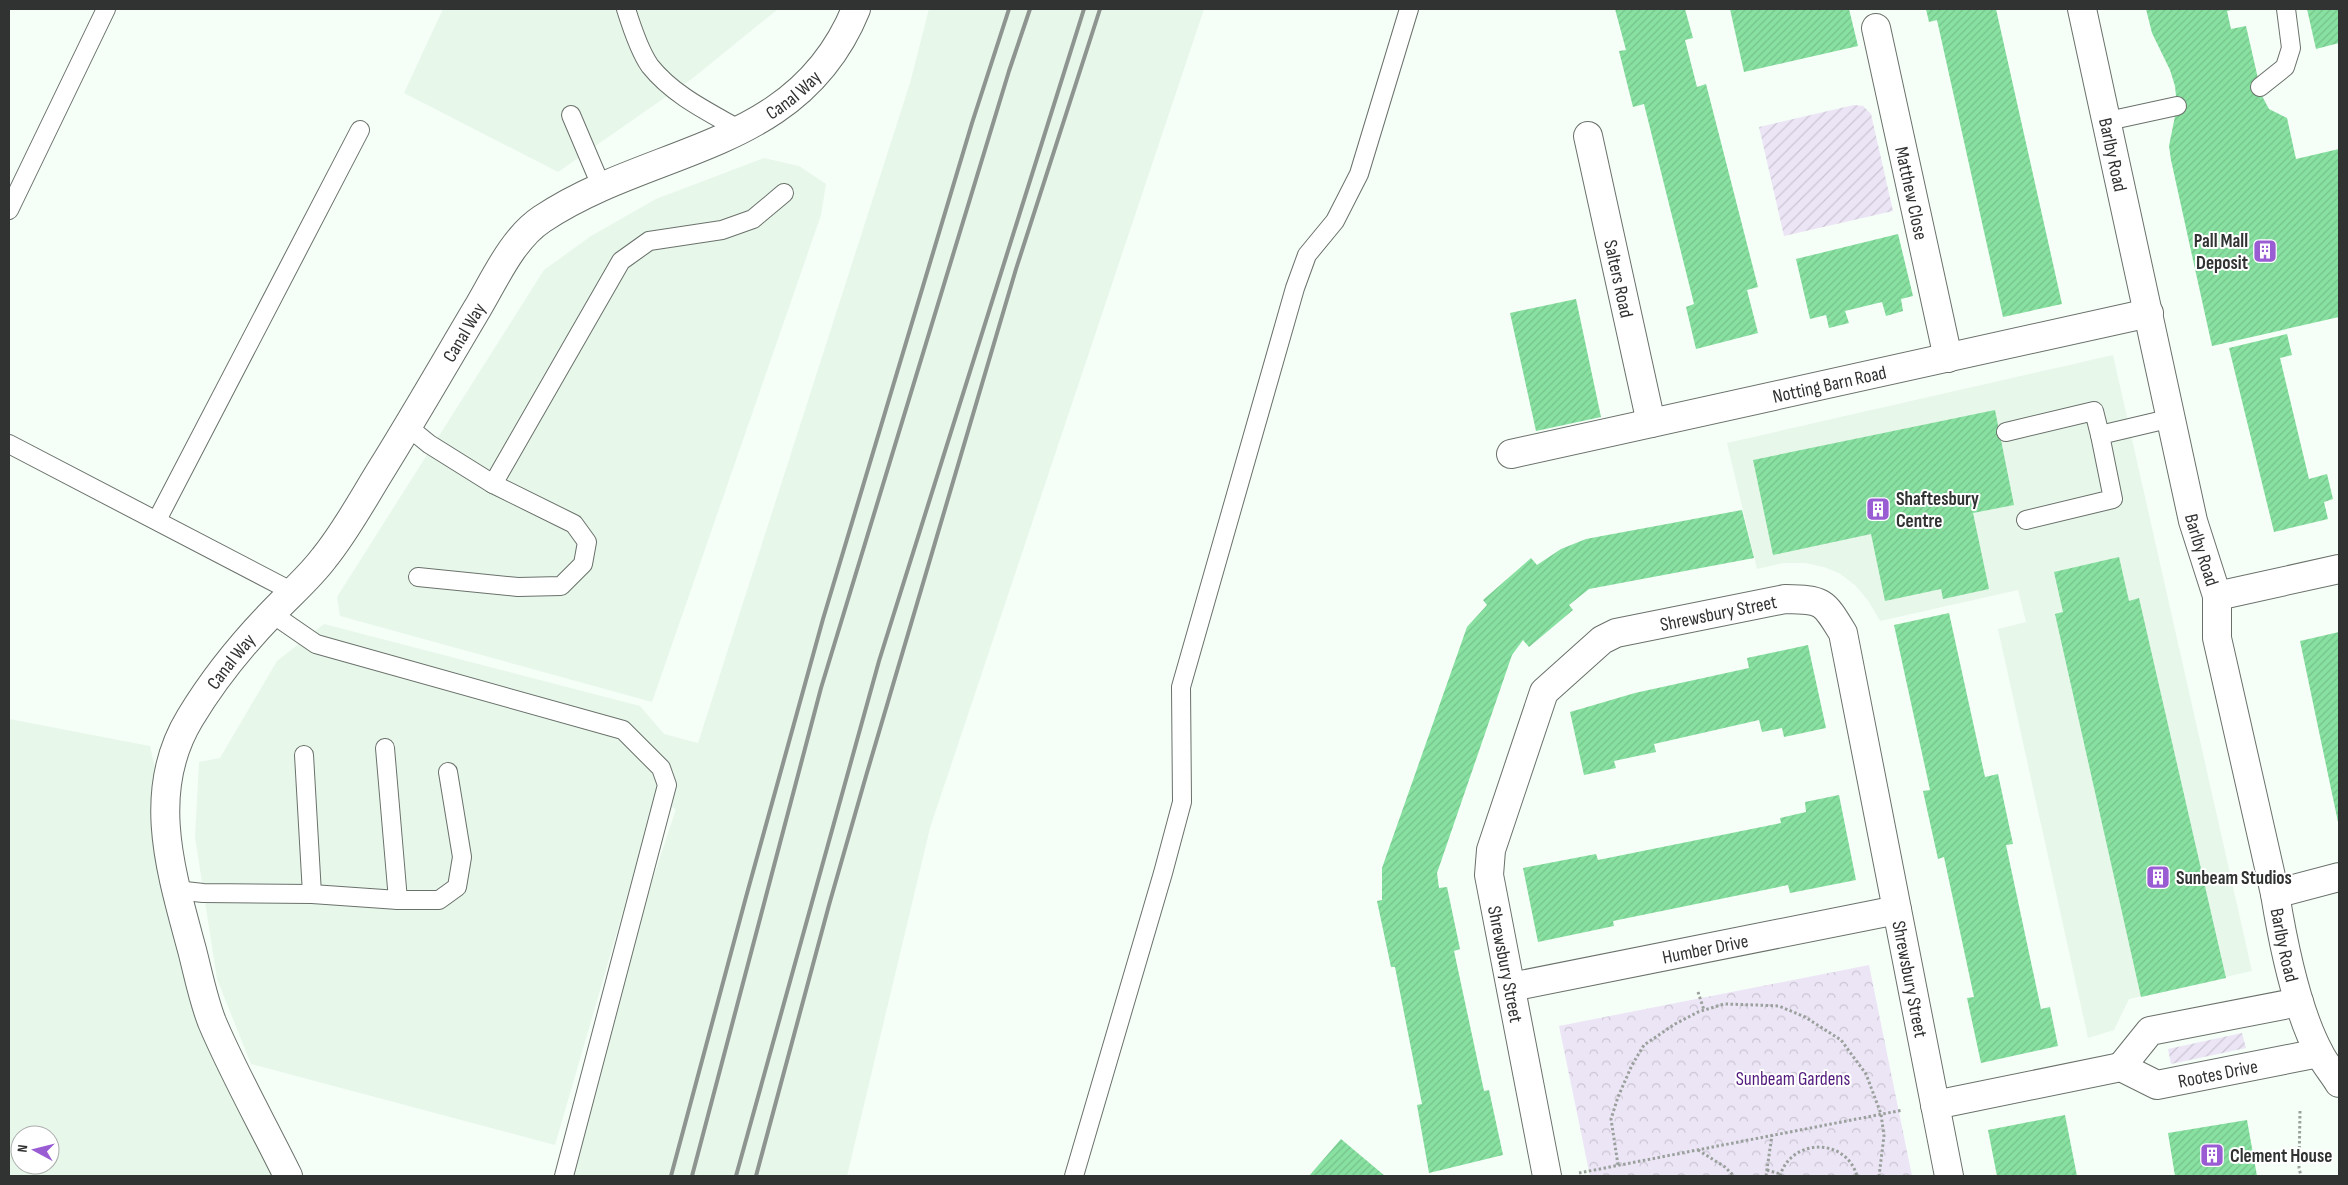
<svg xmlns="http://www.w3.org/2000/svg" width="2348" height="1185" font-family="'Sofia Sans Condensed',sans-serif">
	<defs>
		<pattern id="park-crowns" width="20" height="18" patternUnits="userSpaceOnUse" patternTransform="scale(1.25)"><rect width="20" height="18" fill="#ece5f6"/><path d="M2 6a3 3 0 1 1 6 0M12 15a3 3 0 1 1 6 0" fill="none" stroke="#cbc5d3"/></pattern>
		<pattern id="garden-furrows" width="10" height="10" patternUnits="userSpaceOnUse" patternTransform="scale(1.25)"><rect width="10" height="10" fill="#ece5f6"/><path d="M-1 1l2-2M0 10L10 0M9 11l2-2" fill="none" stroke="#cbc5d3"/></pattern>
		<pattern id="building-hatch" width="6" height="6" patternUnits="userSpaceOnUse" patternTransform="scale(1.25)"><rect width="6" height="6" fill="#88e1a1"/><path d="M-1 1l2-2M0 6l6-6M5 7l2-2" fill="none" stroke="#76c28b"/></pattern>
	</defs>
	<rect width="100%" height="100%" fill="#f5fef7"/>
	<!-- built -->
	<g fill="#e7f7ea" fill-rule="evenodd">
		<path d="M 443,9 L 778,9 L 693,78 L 558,172 L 404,93 Z"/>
		<path d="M 929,9 L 1204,9 L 930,828 L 847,1176 L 555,1176 L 676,809 L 655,801 L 555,1145 L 251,1064 L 217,979 L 195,837 L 199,762 L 220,758 L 277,661 L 324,624 L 640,706 L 664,734 L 698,743 L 910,83 Z"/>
		<path d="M 764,158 L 799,166 L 826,184 L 821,215 L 652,702 L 340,616 L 337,597 L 544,270 L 591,236 L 656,199 Z"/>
		<path d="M 2113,355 L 2252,971 L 2129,999 L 2114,1030 L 2088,1038 L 1998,629 L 2026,622 L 2018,590 L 1880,621 L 1869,602 L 1856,586 L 1839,573 L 1824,567 L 1805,563 L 1783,563 L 1757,569 L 1727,443 Z"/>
		<path d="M 9,719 L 150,746 L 211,1019 L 208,1032 L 272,1176 L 9,1176 ZM 20,1135 L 50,1135 L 50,1165 L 20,1165 Z"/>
	</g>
	<!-- park -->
	<path fill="url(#park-crowns)" d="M 1869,965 L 1912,1176 L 1590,1176 L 1559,1026 Z"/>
	<!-- garden -->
	<g fill="url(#garden-furrows)">
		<path d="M 1854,105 L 1863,106 L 1871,114 L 1893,211 L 1784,236 L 1759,127 Z"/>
		<path d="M 2242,1033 L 2246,1048 L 2171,1064 L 2168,1049 Z"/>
	</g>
	<!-- building -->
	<g fill="url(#building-hatch)">
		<path d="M 1615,9 L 1685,9 L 1693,38 L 1685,40 L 1697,87 L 1706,84 L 1758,287 L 1747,290 L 1758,333 L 1696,349 L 1686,307 L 1694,304 L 1644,104 L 1633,107 L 1619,51 L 1626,50 Z"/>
		<path d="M 1730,9 L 1849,9 L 1858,46 L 1744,72 Z"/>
		<path d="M 1926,9 L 1996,9 L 2062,304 L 2003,317 L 1937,20 L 1929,22 Z"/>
		<path d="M 2146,9 L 2235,9 L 2227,11 L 2231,29 L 2246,26 L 2262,96 L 2269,109 L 2287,118 L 2296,159 L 2339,149 L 2339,317 L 2212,346 L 2171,160 L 2169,146 L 2177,106 L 2175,86 L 2170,70 L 2152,33 Z"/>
		<path d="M 2307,9 L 2339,9 L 2339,43 L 2316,49 Z"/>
		<path d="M 1898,234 L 1913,296 L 1901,299 L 1903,311 L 1886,316 L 1882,302 L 1845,311 L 1849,323 L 1829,328 L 1826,315 L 1810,319 L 1796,259 Z"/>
		<path d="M 1576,299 L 1601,417 L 1536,431 L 1510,313 Z"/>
		<path d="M 2287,334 L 2292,355 L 2280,358 L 2309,479 L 2327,474 L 2333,499 L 2324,502 L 2328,519 L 2274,532 L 2229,348 Z"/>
		<path d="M 1995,410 L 2014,505 L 1973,513 L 1989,589 L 1943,599 L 1941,589 L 1885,601 L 1871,534 L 1773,555 L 1753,460 Z"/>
		<path d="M 1742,510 L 1754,558 L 1589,589 L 1569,605 L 1573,610 L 1529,647 L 1523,640 L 1512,655 L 1437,873 L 1439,888 L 1447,887 L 1460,949 L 1454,951 L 1484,1091 L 1489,1090 L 1503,1155 L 1429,1173 L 1417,1105 L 1422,1104 L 1395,967 L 1391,967 L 1377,901 L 1382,900 L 1382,868 L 1467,627 L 1487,605 L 1483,600 L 1531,558 L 1537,565 L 1561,549 L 1586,539 Z"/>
		<path d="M 2119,557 L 2129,601 L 2139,598 L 2226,978 L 2141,997 L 2055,614 L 2063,612 L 2054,572 Z"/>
		<path d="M 1949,613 L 1985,777 L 1998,774 L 2013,844 L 2006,845 L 2041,1009 L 2050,1007 L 2058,1046 L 1981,1063 L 1967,998 L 1974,997 L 1944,857 L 1938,859 L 1923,791 L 1930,790 L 1894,625 Z"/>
		<path d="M 2339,632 L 2339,822 L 2338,822 L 2300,641 Z"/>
		<path d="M 1808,645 L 1826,728 L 1784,737 L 1782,728 L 1762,732 L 1759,720 L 1654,744 L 1656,752 L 1614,761 L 1616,768 L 1584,775 L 1570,712 L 1635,693 L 1749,668 L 1747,658 Z"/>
		<path d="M 1839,795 L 1856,880 L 1790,893 L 1788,885 L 1613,921 L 1614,926 L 1538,942 L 1523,868 L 1596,854 L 1598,860 L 1781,823 L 1780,818 L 1806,812 L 1805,802 Z"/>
		<path d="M 2065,1115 L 2077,1176 L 1997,1176 L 1988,1130 Z"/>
		<path d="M 2247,1120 L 2257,1176 L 2175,1176 L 2168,1133 Z"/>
		<path d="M 1341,1139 L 1385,1176 L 1309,1176 Z"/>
	</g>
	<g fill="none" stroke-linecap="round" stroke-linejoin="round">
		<!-- lane casing -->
		<g stroke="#6a716b" stroke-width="20">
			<g id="lane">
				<path d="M 626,9 C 631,25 640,52 650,66 C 674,96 709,112 742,131"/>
				<path d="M 2260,87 L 2285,67 L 2291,48 L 2286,9"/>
				<path d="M 571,115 L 602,188"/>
				<path d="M 2108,121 L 2177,106"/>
				<path d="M 9,210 L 106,9"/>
				<path d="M 407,426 L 429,444 L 493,484 L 621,261 L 649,241 L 722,230 L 753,219 L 784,193"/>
				<path d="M 2006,432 L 2094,411 L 2100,435"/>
				<path d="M 9,444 L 293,592"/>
				<path d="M 157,520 L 360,130"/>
				<path d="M 2026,520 L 2113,499 L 2100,435 L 2172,418"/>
				<path d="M 418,577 L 518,587 L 561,586 L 583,564 L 587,542 L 574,524 L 493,484"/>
				<path d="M 271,613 L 316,644 L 623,730 L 661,768 L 667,785 L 564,1176"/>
				<path d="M 385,748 L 398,900"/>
				<path d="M 304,755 L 312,894"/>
				<path d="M 176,890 L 203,893 L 312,894 L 398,900 L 439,900 L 457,887 L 462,857 L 448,772"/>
				<path d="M 1074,1176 L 1163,873 L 1182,802 L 1181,687 L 1295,288 L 1307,255 L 1335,221 L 1359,174 L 1409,9"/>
			</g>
		</g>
		<!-- street casing -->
		<g stroke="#6a716b" stroke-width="30">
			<g id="street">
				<path id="s1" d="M 1876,28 L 1948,358"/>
				<path id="s2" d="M 1588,136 L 1651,423"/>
				<path id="s3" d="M 1511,454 L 2149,313"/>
				<path d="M 2217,596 L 2339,569"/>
				<path d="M 2275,894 L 2339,877"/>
				<path id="s4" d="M 1511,987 L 1897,910"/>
				<path d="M 2121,1067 L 2150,1031 L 2299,1002"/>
				<path id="s5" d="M 1935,1105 L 2121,1067 L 2157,1085 L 2319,1053"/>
				<path id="s6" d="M 288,1176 C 263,1125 234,1074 212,1022 C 203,999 198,973 192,950 C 171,872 145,792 190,718 C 213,680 242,644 273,612 C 290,594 309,578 324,558 C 346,531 363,499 381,470 C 414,417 445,363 477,309 C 495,279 512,239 542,219 C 653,145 798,152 856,9"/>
				<path id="s7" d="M 1547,1176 L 1489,875 L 1491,850 L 1544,692 L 1602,640 L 1616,633 L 1785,599 C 1823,600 1823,600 1843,633 L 1949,1176"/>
			</g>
		</g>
		<!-- secondary casing -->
		<g stroke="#6a716b" stroke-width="30">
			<g id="secondary">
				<path id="s8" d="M 2082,9 L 2193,521 L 2217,596 L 2217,638 L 2275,894 C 2283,943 2296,1010 2320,1054 C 2325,1064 2333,1073 2339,1083"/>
			</g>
		</g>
		<!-- path -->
		<g stroke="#9aa09c" stroke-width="3" stroke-dasharray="2.5 2.5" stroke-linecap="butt">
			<path d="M 1698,992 L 1704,1010"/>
			<path d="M 2300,1111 L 2299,1168 L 2301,1176"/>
			<path d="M 1698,1150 L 1725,1167 L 1734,1176"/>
			<path d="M 1618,1165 L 1611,1119 L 1618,1097 L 1632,1065 L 1644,1045 L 1675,1024 L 1698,1012 L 1724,1004 L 1757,1005 L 1779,1006 L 1805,1017 L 1841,1040 L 1866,1074 L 1881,1114 L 1884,1136 L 1879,1176"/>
			<path d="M 1767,1170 L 1780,1174"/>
			<path d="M 1579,1173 L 1903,1110"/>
			<path d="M 1766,1176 L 1772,1135"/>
			<path d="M 1780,1176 C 1791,1138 1846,1137 1857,1176"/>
		</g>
		<!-- lane -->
		<use href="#lane" stroke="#fff" stroke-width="18"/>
		<!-- street -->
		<use href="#street" stroke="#fff" stroke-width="28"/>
		<!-- secondary -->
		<use href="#secondary" stroke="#fff" stroke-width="28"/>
		<!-- rail -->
		<g stroke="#8e9490" stroke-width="4">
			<path d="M 671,1176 L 746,897 L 823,619 L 972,123 L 1009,9"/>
			<path d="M 692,1176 L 821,688 L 1009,71 L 1030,9"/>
			<path d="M 736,1176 L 879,661 L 1084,9"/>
			<path d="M 756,1176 L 829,905 L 866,776 L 1016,269 L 1100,9"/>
		</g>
	</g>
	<!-- icons -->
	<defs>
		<g id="building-square" transform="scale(1.25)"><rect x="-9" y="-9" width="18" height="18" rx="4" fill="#995cd3" stroke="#fff"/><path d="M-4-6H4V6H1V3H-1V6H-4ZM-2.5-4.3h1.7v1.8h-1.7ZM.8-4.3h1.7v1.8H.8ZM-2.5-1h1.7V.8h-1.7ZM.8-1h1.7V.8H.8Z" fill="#fff"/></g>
	</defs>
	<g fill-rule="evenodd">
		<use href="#building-square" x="2265" y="251"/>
		<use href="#building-square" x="1878" y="509"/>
		<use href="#building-square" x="2158" y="877"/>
		<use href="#building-square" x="2212" y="1155"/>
	</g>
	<g text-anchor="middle" stroke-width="4" stroke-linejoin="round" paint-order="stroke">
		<!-- street labels -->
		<g font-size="19" fill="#303331" stroke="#fff">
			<text dy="7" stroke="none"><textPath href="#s6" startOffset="1381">Canal Way</textPath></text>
			<text dy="7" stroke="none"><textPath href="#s8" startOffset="149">Barlby Road</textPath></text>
			<text dy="7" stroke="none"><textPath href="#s1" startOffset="169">Matthew Close</textPath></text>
			<text dy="7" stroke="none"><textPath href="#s2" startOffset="146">Salters Road</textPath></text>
			<text dy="7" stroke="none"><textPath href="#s6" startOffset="961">Canal Way</textPath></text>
			<text dy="7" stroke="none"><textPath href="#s3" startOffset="326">Notting Barn Road</textPath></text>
			<text dy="7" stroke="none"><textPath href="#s8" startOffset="554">Barlby Road</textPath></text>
			<text dy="7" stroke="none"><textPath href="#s7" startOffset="696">Shrewsbury Street</textPath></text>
			<text dy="7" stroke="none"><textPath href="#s6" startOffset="556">Canal Way</textPath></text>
			<text dy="7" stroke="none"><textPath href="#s8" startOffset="959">Barlby Road</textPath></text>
			<text dy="7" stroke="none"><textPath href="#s4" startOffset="198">Humber Drive</textPath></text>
			<text transform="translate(1506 964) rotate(79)" y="7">Shrewsbury Street</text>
			<text dy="7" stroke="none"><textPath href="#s7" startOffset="1190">Shrewsbury Street</textPath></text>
			<text dy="7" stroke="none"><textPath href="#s5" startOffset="292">Rootes Drive</textPath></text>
		</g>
		<!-- poi labels -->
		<g font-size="19" font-weight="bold" fill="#303331" stroke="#fff" text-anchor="start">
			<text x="2248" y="247" text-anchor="end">Pall Mall<tspan x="2248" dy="22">Deposit</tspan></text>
			<text x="1896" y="505">Shaftesbury<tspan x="1896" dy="22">Centre</tspan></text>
			<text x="2176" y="884">Sunbeam Studios</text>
			<text x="2230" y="1162">Clement House</text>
		</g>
		<!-- park labels -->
		<g font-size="19" fill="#511a7c" stroke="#fff">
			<text x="1793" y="1085">Sunbeam Gardens</text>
		</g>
	</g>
	<!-- border -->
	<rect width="2348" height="1185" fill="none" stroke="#303331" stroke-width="20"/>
	<!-- north arrow -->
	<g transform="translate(35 1150) rotate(277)"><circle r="24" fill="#ffffff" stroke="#acadad"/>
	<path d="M0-4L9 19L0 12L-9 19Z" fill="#995cd3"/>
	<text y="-8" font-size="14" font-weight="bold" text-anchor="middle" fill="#303331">N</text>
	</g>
</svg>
